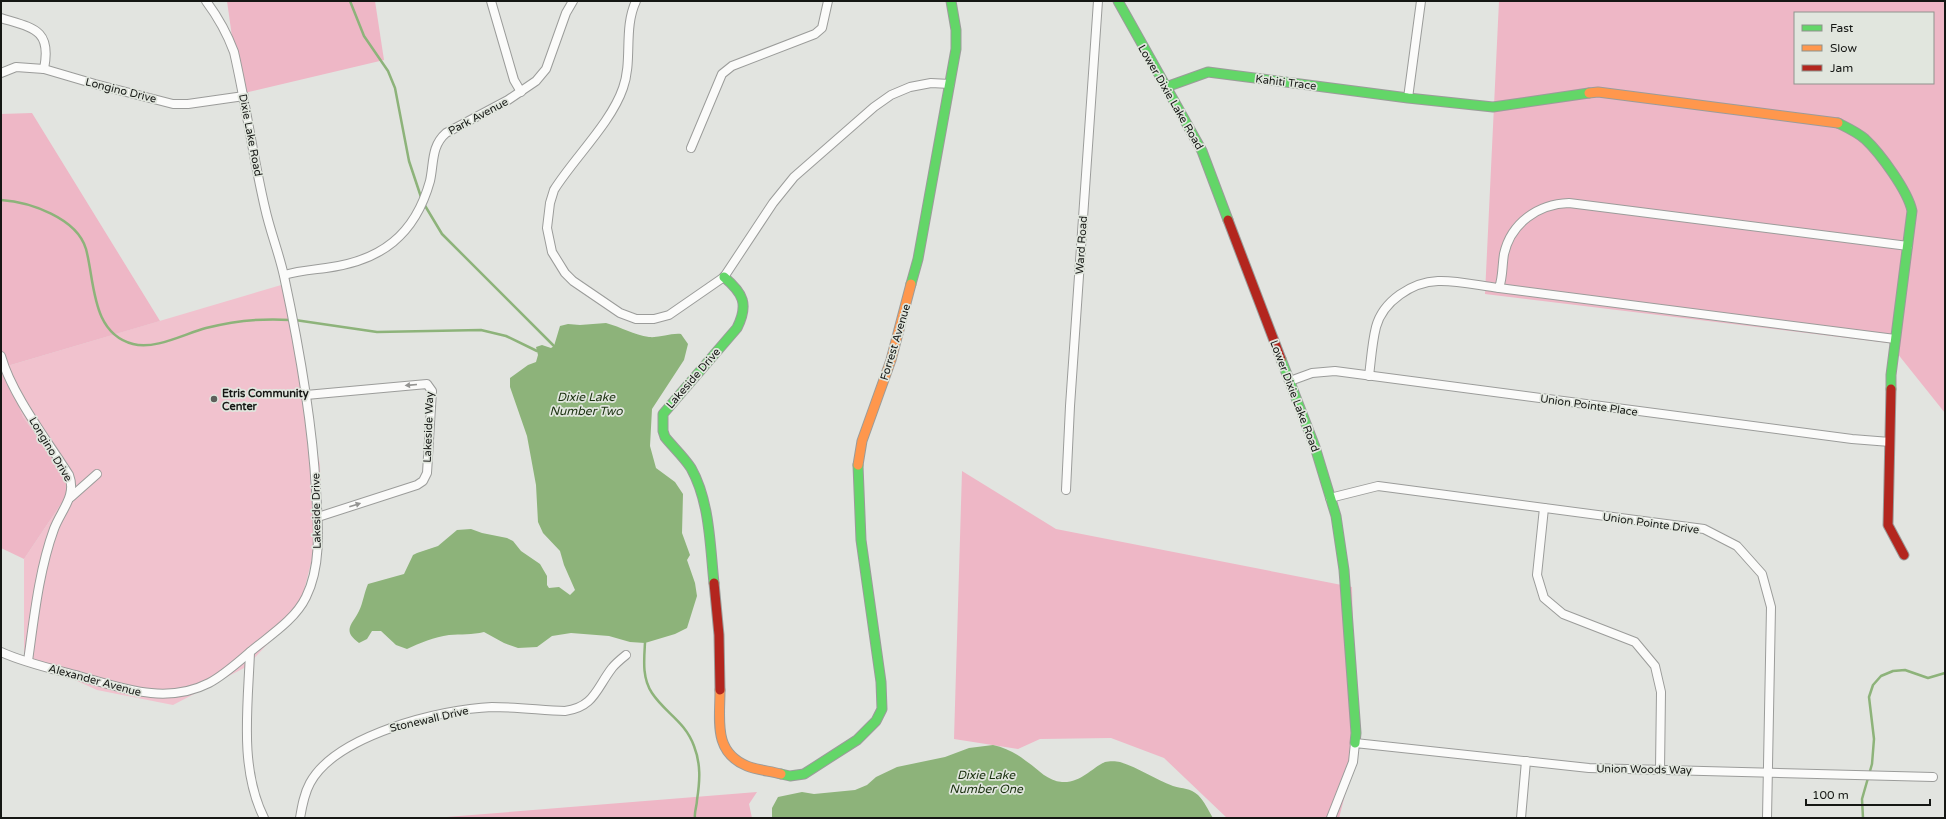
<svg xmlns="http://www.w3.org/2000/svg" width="1946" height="819" font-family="'Varela Round',sans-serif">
	<rect width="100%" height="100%" fill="#e2e4e0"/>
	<!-- green -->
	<path fill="#f1c2ce" d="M 288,283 L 302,392 L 320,464 L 321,524 L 299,610 L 246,667 L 173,705 L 97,690 L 24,657 L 24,559 L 73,486 L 23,417 L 4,367 Z"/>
	<!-- forest -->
	<g fill="#eeb7c6" fill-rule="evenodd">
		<path d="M 227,1 L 375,1 L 384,60 L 240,94 Z"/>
		<path d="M 1499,1 L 1945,1 L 1945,413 L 1889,343 L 1485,294 ZM 1795,13 L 1933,13 L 1933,83 L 1795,83 Z"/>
		<path d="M 32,113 L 160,321 L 4,367 L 23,417 L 73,486 L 24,559 L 1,548 L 1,114 Z"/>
		<path d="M 962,471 L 1056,529 L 1352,587 L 1356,753 L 1339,818 L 1227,818 L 1164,758 L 1111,738 L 1040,739 L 1018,749 L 954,739 Z"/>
		<path d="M 757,792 L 749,804 L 752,818 L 434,818 Z"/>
	</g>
	<!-- water -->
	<g fill="#8db37a">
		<path d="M 606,323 C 621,327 634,335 649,337 C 660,338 670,333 681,334 L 688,344 L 684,360 L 652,409 L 650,446 L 656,468 L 675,482 L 683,494 L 682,533 L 690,555 L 687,560 L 695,583 L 697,596 L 687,628 L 675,634 L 645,643 L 630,642 L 609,636 L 571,633 L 552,636 L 537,647 L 518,648 L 504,643 L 484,632 C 472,635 461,634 449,635 C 434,637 420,643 407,649 L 396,645 L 381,631 L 372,631 L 367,639 L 359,643 C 341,630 353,624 359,611 C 363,603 364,593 368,584 L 404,574 L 413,555 L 417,553 L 438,546 L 457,530 L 471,529 L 482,533 L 507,538 L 513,541 L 521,551 L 540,564 L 547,576 L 547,585 L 549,588 L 559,587 L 570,595 L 575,590 L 564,565 L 560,551 L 543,533 L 538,522 L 536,485 L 527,436 L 510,387 L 510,378 L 528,365 L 536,362 L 538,355 L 536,347 L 542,345 L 551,348 L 554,346 L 560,326 L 568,324 L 580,325 Z"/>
		<path d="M 993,745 C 1006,748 1016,753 1026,761 C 1038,769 1047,781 1062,782 C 1081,783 1090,769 1105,762 C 1109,761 1116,761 1120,762 C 1139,768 1155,779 1173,786 C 1183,789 1190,788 1198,795 C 1205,802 1208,810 1213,818 L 772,818 L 772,808 L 778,797 L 802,792 L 814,794 L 855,790 L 867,785 L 876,777 L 897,767 L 945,757 L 969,748 Z"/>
	</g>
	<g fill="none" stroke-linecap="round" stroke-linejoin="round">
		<!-- stream -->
		<g stroke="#8db37a" stroke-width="2.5">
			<path d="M 350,1 L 364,36 L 388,71 L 395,88 L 409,161 L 421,197"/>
			<path d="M 1,200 C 30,202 77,218 86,249 C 95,282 91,333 133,344 C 155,350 184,334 206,328 C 234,321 262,318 290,320"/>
			<path d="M 424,204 L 442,234 L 554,346"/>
			<path d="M 295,320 L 377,332 L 481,330 L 506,336 L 537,351"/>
			<path d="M 645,643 C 644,660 642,678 652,693 C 665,713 685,721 694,746 C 701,764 700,781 697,800 C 697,806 694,812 695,818"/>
			<path d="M 1863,818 L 1862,799 L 1872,764 L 1874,739 L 1869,697 L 1873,685 L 1881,676 L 1893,671 L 1905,670 L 1928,678 L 1945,673"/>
		</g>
		<!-- street casing -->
		<g stroke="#9b9c9a" stroke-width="10">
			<g id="street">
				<path d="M 206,1 C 218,17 227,33 234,52 C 246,104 253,157 265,208 C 270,231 279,253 284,276 C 299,346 312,418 316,490 C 318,524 322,565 306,597 C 295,620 269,636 250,652 C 248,706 239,768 264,818"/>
				<path d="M 491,1 L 514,80 L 521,92"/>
				<path d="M 636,1 C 623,29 633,60 623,88 C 611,123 574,158 554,190 L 550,203 L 547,228 L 552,252 L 565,273 L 573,281 L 620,313 L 636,319 L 654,319 L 669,315 L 724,277 L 773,203 L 794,177 L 874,107 L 891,95 L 910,87 L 931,83 L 950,84"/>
				<path d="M 1,18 C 33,28 52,29 44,69"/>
				<path d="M 1,73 L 16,67 L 44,69 L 95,84 L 173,104 L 188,104 L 244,96"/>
				<path d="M 1408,98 L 1421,1"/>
				<path d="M 691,148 L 722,74 L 732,66 L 815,34 L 822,28 L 828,1"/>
				<path d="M 284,275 C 298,271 311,270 326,268 C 381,261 415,235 430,181 C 434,163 431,146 446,133 L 508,100 L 536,81 L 546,69 L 566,13 L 573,1"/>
				<path d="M 1499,288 L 1895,339"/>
				<path d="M 1,356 C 12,395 47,440 69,475 C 77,496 61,510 54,529 C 39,570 34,618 28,661"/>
				<path d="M 1369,376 C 1371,360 1372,343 1376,327 C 1383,301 1412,282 1438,281 C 1456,280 1481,286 1499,288 C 1503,277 1502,266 1504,254 C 1511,223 1538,204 1569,203 L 1908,246"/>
				<path d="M 1290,381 L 1312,373 L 1335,371 L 1852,439 L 1890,442"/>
				<path d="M 306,395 L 427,384 L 432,391 L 427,473 L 423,481 L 417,485 L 318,517"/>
				<path d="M 1066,490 L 1070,406 L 1098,1"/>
				<path d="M 71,497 L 97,474"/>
				<path d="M 1330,498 L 1378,486 L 1704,529 L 1737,546 L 1762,574 L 1771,607 L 1767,818"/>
				<path d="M 1544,508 L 1537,575 L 1544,598 L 1563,614 L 1635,642 L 1655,666 L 1661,692 L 1660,770"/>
				<path d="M 1,652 C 25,663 53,669 79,676 C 122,688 166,705 209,683 C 224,675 237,663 250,652"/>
				<path d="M 300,818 C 302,806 304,794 310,783 C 336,735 441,709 492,707 C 516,707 541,710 565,711 C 594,707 596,689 612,668 C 616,663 621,659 626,655"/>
				<path d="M 1331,818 L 1353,762 L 1355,743 L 1589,768 L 1933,777"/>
				<path d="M 1521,818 L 1526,761"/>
			</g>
		</g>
		<!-- fast casing -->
		<g stroke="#9b9c9a" stroke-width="11">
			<g id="fast">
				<path d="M 1118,1 L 1202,151 L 1228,220"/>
				<path d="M 1166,87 L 1208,72 L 1408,98 L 1493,107 L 1589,93"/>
				<path d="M 1838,123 C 1848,128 1857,132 1865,139 C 1880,153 1908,191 1912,211 L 1891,375 L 1891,389"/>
				<path d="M 911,284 L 918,259 L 956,49 L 956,30 L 951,1"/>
				<path d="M 1281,359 L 1315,447 L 1336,516 L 1344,570 L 1356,733 L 1355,743"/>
				<path d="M 714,583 C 710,546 710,502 691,468 C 684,457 673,447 665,437 L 663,431 L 663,414 L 737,328 C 749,304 743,293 724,277"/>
				<path d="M 781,774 L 790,776 L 804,774 L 857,740 L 876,721 L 882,709 L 881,682 L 861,540 L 858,465"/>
			</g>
		</g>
		<!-- slow casing -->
		<g stroke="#9b9c9a" stroke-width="11">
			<g id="slow">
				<path d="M 1589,93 L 1598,92 L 1838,123"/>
				<path d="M 858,465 L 862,441 L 891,360 L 911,284"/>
				<path d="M 720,690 C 720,721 713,752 747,766 C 757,770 770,771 781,774"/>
			</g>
		</g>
		<!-- jam casing -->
		<g stroke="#9b9c9a" stroke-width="11">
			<g id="jam">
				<path d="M 1228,220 L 1281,359"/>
				<path d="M 1891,389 L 1888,525 L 1904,555"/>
				<path d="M 714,583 L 719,635 L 720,690"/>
			</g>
		</g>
		<!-- street -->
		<use href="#street" stroke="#fbfbfa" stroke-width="8"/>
		<!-- fast -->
		<use href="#fast" stroke="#63d668" stroke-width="9"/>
		<!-- slow -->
		<use href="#slow" stroke="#ff974d" stroke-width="9"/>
		<!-- jam -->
		<use href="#jam" stroke="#b3261e" stroke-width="9"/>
	</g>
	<!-- one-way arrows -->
	<defs><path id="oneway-solid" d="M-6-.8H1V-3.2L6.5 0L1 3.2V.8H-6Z"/></defs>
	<g fill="#949492">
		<use href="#oneway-solid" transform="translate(411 385) rotate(175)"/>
		<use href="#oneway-solid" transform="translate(355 505) rotate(-18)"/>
	</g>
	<!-- markers -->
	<circle fill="#5d5f5b" stroke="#e1e6de" stroke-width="1.5" cx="214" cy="399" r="4"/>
	<g text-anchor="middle" stroke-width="3.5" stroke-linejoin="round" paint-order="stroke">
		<!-- street labels -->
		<g font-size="11" fill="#151714" stroke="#e1e6de">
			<text transform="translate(1286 82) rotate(7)" y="4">Kahiti Trace</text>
			<text transform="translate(121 90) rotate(14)" y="4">Longino Drive</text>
			<text transform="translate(1171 97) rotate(60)" y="4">Lower Dixie Lake Road</text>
			<text transform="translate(478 116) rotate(-28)" y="4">Park Avenue</text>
			<text transform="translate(251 135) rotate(79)" y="4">Dixie Lake Road</text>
			<text transform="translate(1081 245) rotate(-86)" y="4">Ward Road</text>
			<text transform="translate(895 342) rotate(-73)" y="4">Forrest Avenue</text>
			<text transform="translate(693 378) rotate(-49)" y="4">Lakeside Drive</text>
			<text transform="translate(1295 396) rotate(69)" y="4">Lower Dixie Lake Road</text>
			<text transform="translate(1589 405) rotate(8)" y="4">Union Pointe Place</text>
			<text transform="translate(428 427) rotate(-88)" y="4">Lakeside Way</text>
			<text transform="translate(51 449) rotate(59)" y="4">Longino Drive</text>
			<text transform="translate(316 511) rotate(-91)" y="4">Lakeside Drive</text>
			<text transform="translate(1651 523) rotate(8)" y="4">Union Pointe Drive</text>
			<text transform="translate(95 680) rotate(15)" y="4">Alexander Avenue</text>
			<text transform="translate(429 719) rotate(-13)" y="4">Stonewall Drive</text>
			<text transform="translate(1644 769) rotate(1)" y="4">Union Woods Way</text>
		</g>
		<!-- poi labels -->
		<g font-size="11" font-weight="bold" fill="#151714" stroke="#e1e6de" text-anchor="start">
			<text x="222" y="397">Etris Community<tspan x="222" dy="13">Center</tspan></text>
		</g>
		<!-- water labels -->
		<g font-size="12" font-style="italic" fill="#1a300f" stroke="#e1e6de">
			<text x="586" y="401">Dixie Lake<tspan x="586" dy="14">Number Two</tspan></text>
			<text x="986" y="779">Dixie Lake<tspan x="986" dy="14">Number One</tspan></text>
		</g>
	</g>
	<!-- border -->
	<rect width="1946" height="819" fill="none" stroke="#151714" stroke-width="4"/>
	<!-- legend -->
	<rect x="1794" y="12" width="140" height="72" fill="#e1e6de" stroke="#8f938d"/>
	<rect x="1802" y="25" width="20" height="6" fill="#63d668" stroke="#8f938d"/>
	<text x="1830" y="32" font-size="12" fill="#151714">Fast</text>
	<rect x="1802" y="45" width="20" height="6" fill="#ff974d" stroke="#8f938d"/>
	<text x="1830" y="52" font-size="12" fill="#151714">Slow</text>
	<rect x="1802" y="65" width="20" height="6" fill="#b3261e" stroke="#8f938d"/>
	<text x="1830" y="72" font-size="12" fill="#151714">Jam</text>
	<!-- scale -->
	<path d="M1806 799v6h124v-6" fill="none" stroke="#151714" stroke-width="2"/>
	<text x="1812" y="799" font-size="12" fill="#151714" stroke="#e1e6de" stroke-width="3" paint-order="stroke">100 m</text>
</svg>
